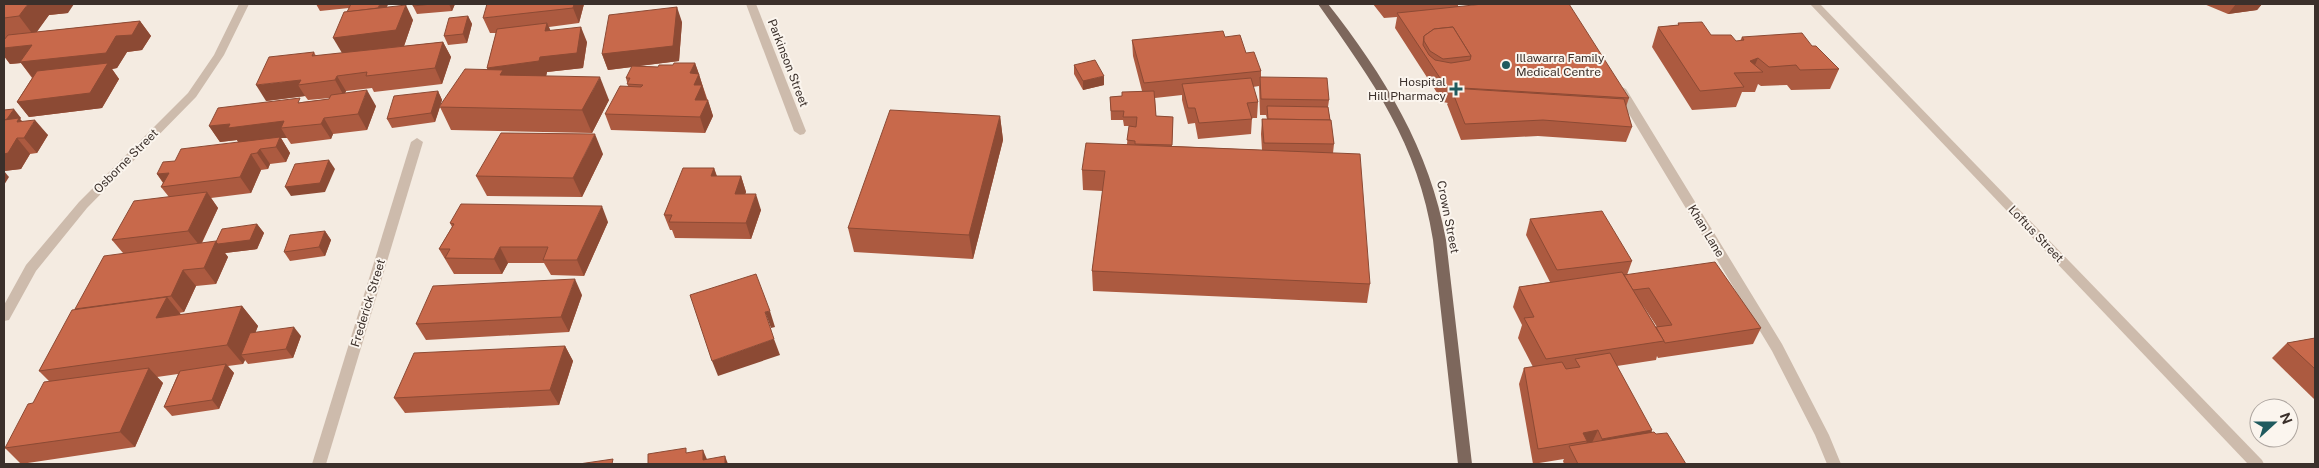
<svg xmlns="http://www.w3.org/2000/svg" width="2319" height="468" font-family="'Public Sans',sans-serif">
	<rect width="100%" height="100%" fill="#f4ebe1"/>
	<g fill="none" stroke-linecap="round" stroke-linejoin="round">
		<!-- service -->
		<path fill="#cdbbac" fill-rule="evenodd" d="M 1620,86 L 1626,89 L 1782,344 L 1829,435 L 1841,464 L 1827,464 L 1815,435 L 1772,351 L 1614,89 Z"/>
		<!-- minor -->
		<g fill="#cdbbac" fill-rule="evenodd">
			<path d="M 239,4 L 249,4 L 224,55 L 196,97 L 87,208 L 36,271 L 9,320 L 4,321 L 4,305 L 26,265 L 79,202 L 188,93 L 214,55 Z"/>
			<path d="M 746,4 L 756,4 L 806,131 L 804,134 L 800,135 L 794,131 Z"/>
			<path d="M 1810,4 L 1820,4 L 2262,460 L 2264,464 L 2248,464 Z"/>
			<path d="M 417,138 L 423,142 L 326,464 L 312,464 L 411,142 Z"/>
		</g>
		<!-- primary -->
		<path fill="#7d675c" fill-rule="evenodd" d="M 1318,4 L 1328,4 C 1384,75 1430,150 1446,240 L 1472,464 L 1458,464 L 1433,240 C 1418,143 1373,82 1318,4 Z"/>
	</g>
	<!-- wall -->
	<g fill="#ac5a40" fill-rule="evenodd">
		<path d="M 4,4 L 68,13 L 49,15 L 36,32 L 140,21 L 151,36 L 142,50 L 127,52 L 117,68 L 112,69 L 119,79 L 102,108 L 29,117 L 17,102 L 32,78 L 21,63 L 10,64 L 4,56 L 4,40 L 5,39 L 4,39 Z"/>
		<path d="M 316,4 L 388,4 L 387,7 L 413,20 L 404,46 L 443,42 L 451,57 L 442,84 L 374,92 L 372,88 L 346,91 L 345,93 L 376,106 L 367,130 L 333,134 L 331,139 L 291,144 L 287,138 L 281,138 L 290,153 L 286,162 L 270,164 L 268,169 L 261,170 L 251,193 L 211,198 L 218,208 L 202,243 L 216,242 L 257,224 L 264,233 L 257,249 L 225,253 L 228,257 L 216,284 L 196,286 L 184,312 L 179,313 L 181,315 L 242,306 L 258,326 L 255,333 L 301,336 L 293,358 L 248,364 L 245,360 L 243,364 L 228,366 L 234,373 L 219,409 L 172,416 L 164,407 L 178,374 L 157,377 L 163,383 L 135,447 L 21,464 L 5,448 L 33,403 L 49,381 L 39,371 L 75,309 L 123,253 L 112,240 L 169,197 L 161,187 L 163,183 L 157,174 L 175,161 L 238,142 L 237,140 L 220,142 L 209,126 L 302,102 L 329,99 L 330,98 L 308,100 L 305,96 L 266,101 L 314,52 L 316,56 L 342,53 L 347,12 L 349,8 L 320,11 Z"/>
		<path d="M 413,4 L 455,4 L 452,11 L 417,14 L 413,6 Z"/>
		<path d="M 584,4 L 579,23 L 549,27 L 550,31 L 587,42 L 583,68 L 547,72 L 546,76 L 609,100 L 592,133 L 451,130 L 440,107 L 435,122 L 392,128 L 387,119 L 438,91 L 442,100 L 440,105 L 488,70 L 487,68 L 496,33 L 490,33 L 483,18 Z"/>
		<path d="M 1373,4 L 1458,4 L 1458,6 L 1629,98 L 1626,107 L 1632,127 L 1626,142 L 1538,136 L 1461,140 L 1447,104 L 1448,103 L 1443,102 L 1395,28 L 1397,17 L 1384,18 Z"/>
		<path d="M 2204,4 L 2262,4 L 2257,10 L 2228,14 Z"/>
		<path d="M 468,16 L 472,24 L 467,43 L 448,45 L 444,36 Z"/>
		<path d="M 682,22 L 679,61 L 638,66 L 658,67 L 695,63 L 713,116 L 705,133 L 611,130 L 605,114 L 628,86 L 626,78 L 632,67 L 608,70 L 602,54 Z"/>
		<path d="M 1678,23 L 1711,35 L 1736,41 L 1740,41 L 1742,37 L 1812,46 L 1839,69 L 1830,89 L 1791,90 L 1787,85 L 1761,86 L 1758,84 L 1755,92 L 1742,92 L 1736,107 L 1692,110 L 1652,47 L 1658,27 L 1678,25 Z"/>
		<path d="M 1225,37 L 1246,53 L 1261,71 L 1261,77 L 1329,100 L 1328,107 L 1334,144 L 1333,153 L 1370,284 L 1367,303 L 1093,291 L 1092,271 L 1103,191 L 1083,190 L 1082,170 L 1127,144 L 1129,126 L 1124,126 L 1123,120 L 1111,120 L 1110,97 L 1122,96 L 1142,91 L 1133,56 L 1132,40 ZM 1259,86 L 1260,115 L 1266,115 L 1267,119 L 1262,119 L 1261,134 L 1262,150 L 1172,146 L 1173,117 L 1156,116 L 1155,98 L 1182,95 L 1182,100 L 1188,124 L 1195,123 L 1198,139 L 1251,134 L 1252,118 L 1257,118 L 1258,102 L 1253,87 Z"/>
		<path d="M 1074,65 L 1104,85 L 1083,90 L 1074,74 Z"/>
		<path d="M 4,110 L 21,118 L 20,119 L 22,121 L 48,135 L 37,153 L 30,154 L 21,169 L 4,171 Z"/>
		<path d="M 1000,116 L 1003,140 L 973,259 L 854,252 L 848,228 Z"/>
		<path d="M 603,154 L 582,197 L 487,196 L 476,176 Z"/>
		<path d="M 714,168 L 717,176 L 741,176 L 746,192 L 745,194 L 761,210 L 751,239 L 675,238 L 672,230 L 670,230 L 664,215 Z"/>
		<path d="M 1530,219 L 1632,261 L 1627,275 L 1761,328 L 1753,344 L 1658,358 L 1657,356 L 1656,360 L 1617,366 L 1652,432 L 1656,434 L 1686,464 L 1564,464 L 1563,461 L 1564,459 L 1533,464 L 1519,384 L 1524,368 L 1533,367 L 1518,338 L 1522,325 L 1513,307 L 1519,287 L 1550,282 L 1526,235 ZM 1642,304 L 1657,327 L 1656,327 Z"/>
		<path d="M 608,222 L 584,276 L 551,275 L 544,263 L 508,263 L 502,274 L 454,274 L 439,249 L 452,227 L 450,223 Z"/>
		<path d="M 325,231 L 331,240 L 325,256 L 290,261 L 284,252 Z"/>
		<path d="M 582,295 L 569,332 L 426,340 L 416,324 Z"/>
		<path d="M 2315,338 L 2315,400 L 2272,358 L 2287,343 Z"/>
		<path d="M 565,346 L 573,361 L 559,405 L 405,413 L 394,398 Z"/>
	</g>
	<!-- shaded-wall -->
	<g fill="#8c4a34">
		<path d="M 28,4 L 74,4 L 68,13 L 49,15 L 34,36 L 19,16 Z"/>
		<path d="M 380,4 L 388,4 L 381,21 L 377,12 Z"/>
		<path d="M 449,4 L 455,4 L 452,11 Z"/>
		<path d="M 574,4 L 584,4 L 579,23 L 573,8 Z"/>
		<path d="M 2236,4 L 2262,4 L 2257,10 L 2228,14 Z"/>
		<path d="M 406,5 L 413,20 L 404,46 L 342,53 L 333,38 Z"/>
		<path d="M 677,7 L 682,22 L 679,61 L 608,70 L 602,54 Z"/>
		<path d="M 468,16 L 472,24 L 467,43 L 463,34 Z"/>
		<path d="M 140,21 L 151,36 L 142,50 L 127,52 L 117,68 L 112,69 L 119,79 L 102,108 L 29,117 L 17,102 L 33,78 L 21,63 L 10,64 L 4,56 L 4,48 L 116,36 Z"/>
		<path d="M 547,23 L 554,38 L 545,31 Z"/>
		<path d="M 581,27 L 587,42 L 583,68 L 547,72 L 546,77 L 494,83 L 487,68 Z"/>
		<path d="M 443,42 L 451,57 L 442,84 L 435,68 Z"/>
		<path d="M 1758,58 L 1752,72 L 1750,61 Z"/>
		<path d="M 695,63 L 699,74 L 707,101 L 695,100 L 690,73 Z"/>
		<path d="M 337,76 L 346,91 L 344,96 L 335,80 Z"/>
		<path d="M 1104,76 L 1104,85 L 1083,90 L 1083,81 Z"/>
		<path d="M 600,77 L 609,100 L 592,133 L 582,110 Z"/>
		<path d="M 301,80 L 298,85 L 305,96 L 266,101 L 256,85 Z"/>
		<path d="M 367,90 L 376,106 L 367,130 L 358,114 Z"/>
		<path d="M 438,91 L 442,100 L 435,122 L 431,113 Z"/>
		<path d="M 708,100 L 713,116 L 705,133 L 700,117 Z"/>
		<path d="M 14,109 L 21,118 L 20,119 L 29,130 L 35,120 L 48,135 L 37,153 L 24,138 L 4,120 Z"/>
		<path d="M 1000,116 L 1003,140 L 973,259 L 969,235 Z"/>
		<path d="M 324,118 L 333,134 L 331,139 L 321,124 Z"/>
		<path d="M 284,121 L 281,128 L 287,138 L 281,138 L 290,153 L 286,162 L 276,147 L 239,143 L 237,140 L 220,142 L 209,126 L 230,124 Z"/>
		<path d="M 595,134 L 603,154 L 582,197 L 573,178 Z"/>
		<path d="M 17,138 L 30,154 L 21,169 L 4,171 L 4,154 Z"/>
		<path d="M 260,149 L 270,164 L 268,169 L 257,153 Z"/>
		<path d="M 251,154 L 261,170 L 251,193 L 240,177 Z"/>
		<path d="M 329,160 L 335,169 L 325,192 L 291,196 L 285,187 Z"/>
		<path d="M 714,168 L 719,184 L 711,176 Z"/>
		<path d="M 4,171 L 9,177 L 4,185 Z"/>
		<path d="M 169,173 L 166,186 L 157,174 Z"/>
		<path d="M 741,176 L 746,192 L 740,210 L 735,194 Z"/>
		<path d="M 207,192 L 218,208 L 200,246 L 188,231 Z"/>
		<path d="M 756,194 L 761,210 L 751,239 L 746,223 Z"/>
		<path d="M 602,206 L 608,222 L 584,276 L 577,260 Z"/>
		<path d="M 257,224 L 264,233 L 257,249 L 225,253 L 228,257 L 216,284 L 204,268 L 216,241 Z"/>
		<path d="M 325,231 L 331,240 L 325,256 L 319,247 Z"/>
		<path d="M 500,247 L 508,263 L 502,274 L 494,259 Z"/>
		<path d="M 183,270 L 196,286 L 184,312 L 171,296 Z"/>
		<path d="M 575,279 L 582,295 L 569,332 L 561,317 Z"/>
		<path d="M 167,297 L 183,317 L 156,318 Z"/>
		<path d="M 242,306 L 258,326 L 247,354 L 241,355 L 245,360 L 243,364 L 227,345 Z"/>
		<path d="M 770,311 L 775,327 L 771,328 L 765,312 Z"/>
		<path d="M 294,327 L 301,336 L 293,358 L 286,349 Z"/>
		<path d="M 774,339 L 780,355 L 718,376 L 712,361 Z"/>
		<path d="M 565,346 L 573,361 L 559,405 L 550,390 Z"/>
		<path d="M 226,364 L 234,373 L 219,409 L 212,400 Z"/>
		<path d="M 149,368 L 163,383 L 135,447 L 120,432 Z"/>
		<path d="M 1598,430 L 1591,445 L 1585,447 L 1587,441 L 1583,433 Z"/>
		<path d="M 1652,430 L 1645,446 L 1596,455 L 1602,439 Z"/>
		<path d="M 703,450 L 709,464 L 703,460 Z"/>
		<path d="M 725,456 L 728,464 L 725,464 Z"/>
	</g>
	<!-- building -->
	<g fill="#c8694b" stroke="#8c4a34" fill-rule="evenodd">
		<path d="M 4,4 L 28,4 L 19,16 L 4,18 Z"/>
		<path d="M 351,4 L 380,4 L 378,8 L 347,12 Z"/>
		<path d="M 413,4 L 432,4 L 413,6 Z"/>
		<path d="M 487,4 L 574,4 L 573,8 L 483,18 Z"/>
		<path d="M 1483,4 L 1569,4 L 1629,98 L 1446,87 L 1397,13 ZM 1453,27 L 1471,56 L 1470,60 L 1451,63 L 1435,60 L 1429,55 L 1423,45 L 1424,36 L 1434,29 Z"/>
		<path d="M 406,5 L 396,30 L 333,38 L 344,12 Z"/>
		<path d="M 677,7 L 673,46 L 602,54 L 609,15 Z"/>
		<path d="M 468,16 L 463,34 L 444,36 L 449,18 Z"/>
		<path d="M 140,21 L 132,35 L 116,36 L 106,53 L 20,62 L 32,45 L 4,48 L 4,40 L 8,35 Z"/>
		<path d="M 1702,22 L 1711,35 L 1731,35 L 1736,41 L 1744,40 L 1742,37 L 1802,33 L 1812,46 L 1816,46 L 1839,69 L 1800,70 L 1796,65 L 1769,67 L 1758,58 L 1750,61 L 1763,72 L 1734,73 L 1744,87 L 1700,91 L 1658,27 L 1679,25 L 1678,23 Z"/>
		<path d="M 547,23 L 545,31 L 581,27 L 577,53 L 540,57 L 539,61 L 487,68 L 497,29 Z"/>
		<path d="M 1453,27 L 1471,56 L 1443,59 L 1430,51 L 1424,41 L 1424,36 L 1434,29 Z"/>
		<path d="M 1223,31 L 1225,37 L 1240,35 L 1246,53 L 1254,52 L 1261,71 L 1144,83 L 1132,40 Z"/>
		<path d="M 443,42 L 435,68 L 366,76 L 367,72 L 337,76 L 335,80 L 298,85 L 301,80 L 256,85 L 269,57 L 314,52 L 312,56 Z"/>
		<path d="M 1095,60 L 1104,76 L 1083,81 L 1074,65 Z"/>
		<path d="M 108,63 L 90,93 L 17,102 L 37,71 Z"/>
		<path d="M 674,63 L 695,63 L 690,73 L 699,74 L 694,85 L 702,85 L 695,100 L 708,100 L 700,117 L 605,114 L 620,86 L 641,87 L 643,85 L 627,84 L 630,78 L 626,78 L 632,66 L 658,67 L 659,65 L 673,65 Z"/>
		<path d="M 465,69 L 503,70 L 500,75 L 600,77 L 582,110 L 439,107 Z"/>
		<path d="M 1260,77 L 1327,78 L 1329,100 L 1261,99 Z"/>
		<path d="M 1251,78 L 1258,102 L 1247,103 L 1252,119 L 1199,123 L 1195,108 L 1188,108 L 1182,84 Z"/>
		<path d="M 1451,88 L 1624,99 L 1632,127 L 1543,120 L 1465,124 Z"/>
		<path d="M 367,90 L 358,114 L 324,118 L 321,124 L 281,128 L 284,121 L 228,128 L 230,124 L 209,126 L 218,108 L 300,98 L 298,103 L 329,99 L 331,95 Z"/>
		<path d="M 438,91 L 431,113 L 387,119 L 394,96 Z"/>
		<path d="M 1154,91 L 1156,116 L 1173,117 L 1172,145 L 1135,144 L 1135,141 L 1127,140 L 1129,126 L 1136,127 L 1137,117 L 1123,117 L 1124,111 L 1111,111 L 1110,97 L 1122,96 L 1122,92 Z"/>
		<path d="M 1267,106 L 1328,107 L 1330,120 L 1268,119 Z"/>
		<path d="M 14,109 L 7,119 L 4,120 L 4,110 Z"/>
		<path d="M 890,110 L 1000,116 L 969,235 L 848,228 Z"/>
		<path d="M 19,118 L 17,122 L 35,120 L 24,138 L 17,138 L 8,153 L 4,154 L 4,120 Z"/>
		<path d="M 1262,119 L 1331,120 L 1334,144 L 1264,143 Z"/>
		<path d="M 501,133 L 595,134 L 573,178 L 476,176 Z"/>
		<path d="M 280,137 L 276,147 L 260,149 L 257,153 L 251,154 L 240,177 L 161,187 L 169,173 L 157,174 L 163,162 L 175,161 L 181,149 Z"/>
		<path d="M 1086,143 L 1360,154 L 1370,284 L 1092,271 L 1105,171 L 1082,170 Z"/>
		<path d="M 329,160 L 320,183 L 285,187 L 295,164 Z"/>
		<path d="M 683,168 L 714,168 L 711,176 L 741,176 L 735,194 L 756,194 L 746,223 L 669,222 L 672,215 L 664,215 Z"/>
		<path d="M 207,192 L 188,231 L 112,240 L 134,201 Z"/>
		<path d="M 461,204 L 602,206 L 577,260 L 543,260 L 548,247 L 500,247 L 494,259 L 445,258 L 450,249 L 439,249 L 454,224 L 450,223 Z"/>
		<path d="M 1602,211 L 1632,261 L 1557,270 L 1530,219 Z"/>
		<path d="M 257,224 L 250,240 L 218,244 L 216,242 L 222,229 Z"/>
		<path d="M 325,231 L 319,247 L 284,252 L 290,235 Z"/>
		<path d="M 216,241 L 204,268 L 183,270 L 171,296 L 75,309 L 104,256 Z"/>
		<path d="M 1715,262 L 1761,328 L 1665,343 L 1656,327 L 1672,325 L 1649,288 L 1633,290 L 1624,275 Z"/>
		<path d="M 1622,272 L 1664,341 L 1546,359 L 1524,318 L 1534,317 L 1519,287 Z"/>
		<path d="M 756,274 L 770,311 L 765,312 L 774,339 L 712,361 L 690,295 Z"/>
		<path d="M 575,279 L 561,317 L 416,324 L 433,286 Z"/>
		<path d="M 167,297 L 156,318 L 242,306 L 227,345 L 39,371 L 72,310 Z"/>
		<path d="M 294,327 L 286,349 L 241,355 L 250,333 Z"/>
		<path d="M 2315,338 L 2315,369 L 2287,343 Z"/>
		<path d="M 565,346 L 550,390 L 394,398 L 414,353 Z"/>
		<path d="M 1610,353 L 1652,430 L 1602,439 L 1598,430 L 1583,433 L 1587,441 L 1538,449 L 1524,368 L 1562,362 L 1566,369 L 1580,367 L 1575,359 Z"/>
		<path d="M 226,364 L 212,400 L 164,407 L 180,371 Z"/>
		<path d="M 149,368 L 120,432 L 5,448 L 28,404 L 33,403 L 44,382 Z"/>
		<path d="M 1654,432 L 1656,434 L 1667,433 L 1686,464 L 1578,464 L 1569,446 Z"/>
		<path d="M 686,448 L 686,453 L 703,450 L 703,460 L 725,456 L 725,464 L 648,464 L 648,454 Z"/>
		<path d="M 613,459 L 612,464 L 579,464 Z"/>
	</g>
	<!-- markers -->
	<g fill="#1f5a5e" stroke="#fbf5ee" stroke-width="2">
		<circle cx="1506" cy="65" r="5"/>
		<path d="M1453.5 81.5h5v5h5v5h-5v5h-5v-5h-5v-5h5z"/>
	</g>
	<g text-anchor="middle" stroke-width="4" stroke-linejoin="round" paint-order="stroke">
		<!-- poi labels -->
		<g font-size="12" fill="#3b302b" stroke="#fbf5ee" text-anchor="start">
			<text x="1516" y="62">Illawarra Family<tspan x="1516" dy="14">Medical Centre</tspan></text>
			<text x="1446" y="86" text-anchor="end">Hospital<tspan x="1446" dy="14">Hill Pharmacy</tspan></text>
		</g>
		<!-- street labels -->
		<g font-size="12" fill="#3b302b" stroke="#fbf5ee">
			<text transform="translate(788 63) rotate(69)" y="4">Parkinson Street</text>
			<text transform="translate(126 161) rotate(-45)" y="4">Osborne Street</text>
			<text transform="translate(1448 217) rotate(79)" y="4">Crown Street</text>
			<text transform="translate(1706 231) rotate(59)" y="4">Khan Lane</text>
			<text transform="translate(2036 234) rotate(46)" y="4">Loftus Street</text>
			<text transform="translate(368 303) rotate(-73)" y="4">Frederick Street</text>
		</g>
	</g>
	<!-- border -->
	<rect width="2319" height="468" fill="none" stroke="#3b302b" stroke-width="10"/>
	<!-- north arrow -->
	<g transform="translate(2274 423) rotate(69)"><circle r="24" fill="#fbf5ee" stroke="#aea6a0"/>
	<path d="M0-4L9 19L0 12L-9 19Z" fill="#1f5a5e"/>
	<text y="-8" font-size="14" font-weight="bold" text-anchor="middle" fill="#3b302b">N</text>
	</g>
</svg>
